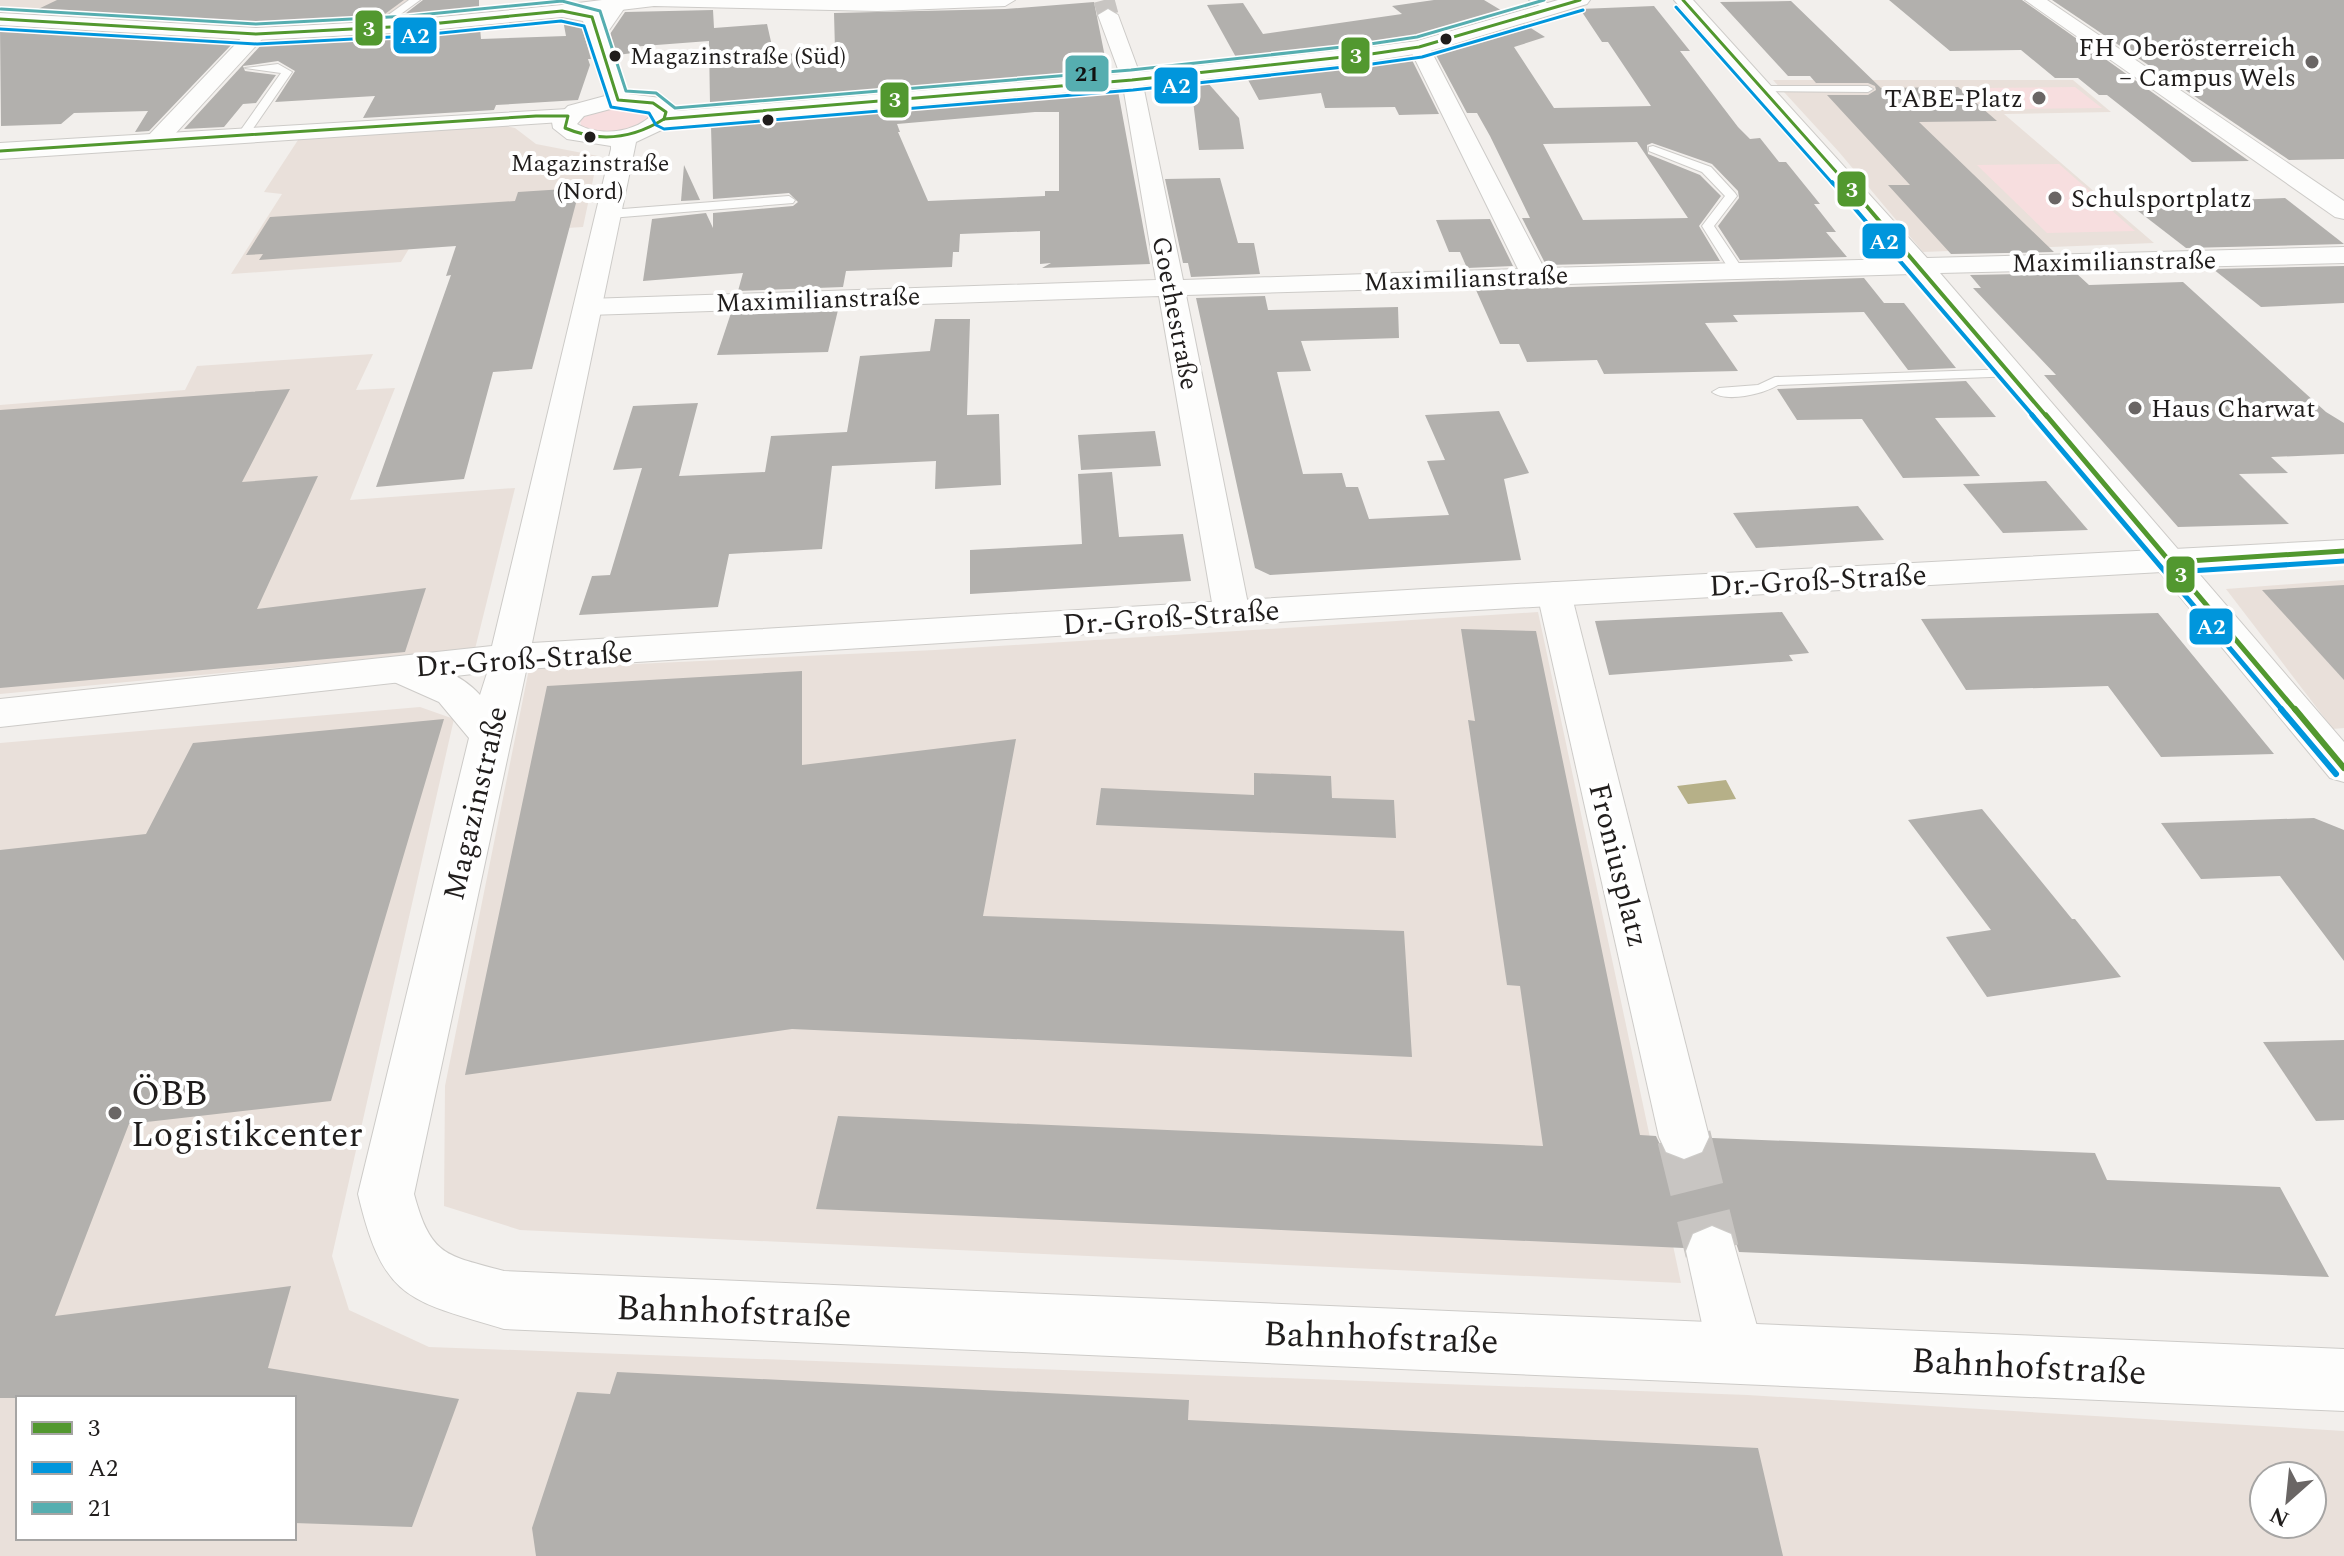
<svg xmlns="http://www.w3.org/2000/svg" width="2344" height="1556" font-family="Spectral,serif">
	<rect width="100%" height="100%" fill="#f2efec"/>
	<!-- built -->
	<g fill="#e9e0da" fill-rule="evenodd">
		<path d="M 0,0 L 411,0 L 375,23 L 251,29 L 0,13 Z"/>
		<path d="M 1773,80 L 2073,80 L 2111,112 L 2004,114 L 2154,243 L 1923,252 L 1839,152 Z"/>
		<path d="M 502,125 L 515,128 L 536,144 L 598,156 L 583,227 L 416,237 L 401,262 L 231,274 L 282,194 L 264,192 L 298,140 Z"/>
		<path d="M 373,354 L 356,390 L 395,388 L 350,500 L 515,488 L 475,649 L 0,694 L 0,405 L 185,390 L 197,366 Z"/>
		<path d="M 2344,580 L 2344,728 L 2333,729 L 2226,589 Z"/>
		<path d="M 1538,612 L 1681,1283 L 520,1230 L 444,1206 L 445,1086 L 529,669 L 935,650 Z"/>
		<path d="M 420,707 L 454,719 L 332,1256 L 349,1310 L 429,1347 L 1748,1395 L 2344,1431 L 2344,1556 L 0,1556 L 0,743 ZM 18,1398 L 294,1398 L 294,1538 L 18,1538 ZM 2264,1476 L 2312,1476 L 2312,1524 L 2264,1524 Z"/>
	</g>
	<!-- green -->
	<g fill="#f7dedf">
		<path d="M 2075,87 L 2102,108 L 2001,109 L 1977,88 Z"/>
		<path d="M 611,106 L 646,110 L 649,117 C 633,133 601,136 581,126 L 580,119 Z"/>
		<path d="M 2059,164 L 2135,231 L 2047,233 L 1977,165 Z"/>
	</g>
	<!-- water -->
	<path fill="#b6b088" d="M 1726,780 L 1736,799 L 1688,804 L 1677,786 Z"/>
	<!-- building -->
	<g fill="#b2b0ad" fill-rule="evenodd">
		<path d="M 57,0 L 404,0 L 378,19 L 256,25 L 32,12 Z"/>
		<path d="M 423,0 L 479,0 L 479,10 L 401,17 Z"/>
		<path d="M 1434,0 L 1484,0 L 1504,12 L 1416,38 L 1237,59 L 1207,5 L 1243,3 L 1263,34 L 1402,14 L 1392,6 Z"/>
		<path d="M 1889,0 L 2022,0 L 2249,161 L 2192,162 L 2107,95 L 2099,95 L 2078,78 L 2055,78 L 2021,50 L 1950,51 Z"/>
		<path d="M 2052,0 L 2344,0 L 2344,159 L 2289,160 Z"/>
		<path d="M 1791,1 L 1881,88 L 1958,87 L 1997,121 L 1919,122 L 2054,252 L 1951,254 L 1888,185 L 1910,185 L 1827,95 L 1868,95 L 1876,90 L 1875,86 L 1868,83 L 1816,83 L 1810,76 L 1788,76 L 1720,2 Z"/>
		<path d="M 1094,2 L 1108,72 L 710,105 L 709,41 L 630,47 L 633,53 L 617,55 L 610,34 L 625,12 L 713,10 L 714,28 L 767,24 L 774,55 L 835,50 L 834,13 L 1005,9 Z"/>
		<path d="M 1654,6 L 1690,51 L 1680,51 L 1738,127 L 1750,139 L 1760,138 L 1779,162 L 1786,162 L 1820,204 L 1814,204 L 1836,232 L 1826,232 L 1847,257 L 1740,260 L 1718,226 L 1739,198 L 1738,191 L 1712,164 L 1652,143 L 1647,145 L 1648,154 L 1700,175 L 1721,196 L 1699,226 L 1720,261 L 1546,265 L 1522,218 L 1530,218 L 1490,136 L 1477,113 L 1467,113 L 1435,53 L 1526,25 L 1545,37 L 1514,47 L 1554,108 L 1651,106 L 1608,42 L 1602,42 L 1580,9 ZM 1637,142 L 1688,218 L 1583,220 L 1543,144 Z"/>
		<path d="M 563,20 L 581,24 L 591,59 L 588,59 L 590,65 L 578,100 L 496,105 L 494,110 L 363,118 L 375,96 L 275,102 L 295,71 L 278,61 L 243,66 L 245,71 L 276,75 L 256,103 L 243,104 L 224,127 L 184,129 L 263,43 L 480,28 L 481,39 L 566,36 Z"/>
		<path d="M 0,28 L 234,42 L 149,131 L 135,132 L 148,111 L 74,113 L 61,124 L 1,126 Z"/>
		<path d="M 1411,58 L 1439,114 L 1399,115 L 1395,107 L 1325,108 L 1321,93 L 1259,100 L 1247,78 Z"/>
		<path d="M 1207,82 L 1239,118 L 1244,149 L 1199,150 L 1191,84 Z"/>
		<path d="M 1118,91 L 1150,264 L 1042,268 L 1051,263 L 1040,264 L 1040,231 L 960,234 L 959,252 L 953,252 L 952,267 L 846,271 L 843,287 L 738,291 L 743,273 L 643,281 L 652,219 L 706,213 L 713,228 L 713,213 L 793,206 L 798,202 L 789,193 L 713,199 L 711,126 ZM 1035,112 L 1059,112 L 1059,191 L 1045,191 L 1045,196 L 928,201 L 898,132 L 900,132 L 897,124 Z"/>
		<path d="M 684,165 L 700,200 L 681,201 Z"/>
		<path d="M 1220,178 L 1238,243 L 1254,243 L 1260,274 L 1191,277 L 1188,263 L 1183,263 L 1165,179 Z"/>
		<path d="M 580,188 L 532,369 L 493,372 L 464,479 L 376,487 L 451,275 L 446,276 L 456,246 L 259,260 L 263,254 L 246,255 L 270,217 L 515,201 L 518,192 Z"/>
		<path d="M 2285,198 L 2344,244 L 2186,248 L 2129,204 Z"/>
		<path d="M 1490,219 L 1513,266 L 1467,268 L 1460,252 L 1449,252 L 1436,220 Z"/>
		<path d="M 2344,266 L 2344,303 L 2261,307 L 2213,269 Z"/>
		<path d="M 2076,273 L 2089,285 L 2183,282 L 2326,412 L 2344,423 L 2344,454 L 2271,457 L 2288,473 L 2239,474 L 2289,524 L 2178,527 L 2044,375 L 2056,375 L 1973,288 L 1981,288 L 1970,275 Z"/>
		<path d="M 1864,278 L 1884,303 L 1904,303 L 1956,368 L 1908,370 L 1864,312 L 1733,315 L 1738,322 L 1705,323 L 1738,371 L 1604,374 L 1597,360 L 1527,362 L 1519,344 L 1500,344 L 1476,290 Z"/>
		<path d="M 1265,296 L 1268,310 L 1398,307 L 1399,338 L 1301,341 L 1311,371 L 1277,372 L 1303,474 L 1342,473 L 1346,487 L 1358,487 L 1369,519 L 1449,515 L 1427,461 L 1445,460 L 1425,415 L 1499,411 L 1529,473 L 1504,479 L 1521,560 L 1270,575 L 1255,568 L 1196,298 Z"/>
		<path d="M 838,310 L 828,352 L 717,355 L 731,313 Z"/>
		<path d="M 935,319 L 970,319 L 967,415 L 999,414 L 1001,485 L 935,489 L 936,461 L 832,466 L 822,549 L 729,554 L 718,607 L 579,615 L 592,576 L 610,575 L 642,468 L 613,470 L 633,406 L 698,403 L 679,476 L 765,472 L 771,436 L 847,432 L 860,356 L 930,351 Z"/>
		<path d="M 1966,381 L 1996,417 L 1935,418 L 1980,476 L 1903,478 L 1862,419 L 1797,420 L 1777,389 Z"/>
		<path d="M 290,389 L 242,482 L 318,476 L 257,609 L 426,588 L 405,652 L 0,688 L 0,410 Z"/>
		<path d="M 1155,431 L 1161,466 L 1081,470 L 1078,435 Z"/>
		<path d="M 1112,472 L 1119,537 L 1183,534 L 1191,581 L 970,594 L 970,550 L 1082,544 L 1078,474 Z"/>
		<path d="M 2046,481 L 2088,530 L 2003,533 L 1963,484 Z"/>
		<path d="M 1858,506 L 1884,540 L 1756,548 L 1733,513 Z"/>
		<path d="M 2344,585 L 2344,680 L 2262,590 Z"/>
		<path d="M 1782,612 L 1809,653 L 1789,655 L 1793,661 L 1609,675 L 1595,621 Z"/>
		<path d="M 2158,613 L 2274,754 L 2161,757 L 2108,686 L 1966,690 L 1921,619 Z"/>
		<path d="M 1461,629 L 1536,631 L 1640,1135 L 1656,1136 L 1665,1155 L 1685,1162 L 1703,1155 L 1712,1138 L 2095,1153 L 2107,1180 L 2280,1187 L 2329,1277 L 1739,1252 L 1732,1231 L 1713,1223 L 1692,1231 L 1684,1248 L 816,1209 L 838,1116 L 1543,1146 L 1520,986 L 1507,985 L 1468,720 L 1475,721 Z"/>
		<path d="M 802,671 L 802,765 L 1016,739 L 983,916 L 1404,931 L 1412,1057 L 792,1029 L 465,1075 L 547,686 Z"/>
		<path d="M 444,719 L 331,1101 L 129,1124 L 55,1316 L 291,1286 L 268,1368 L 459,1399 L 412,1527 L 294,1523 L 294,1398 L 0,1398 L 0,850 L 146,834 L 193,743 Z"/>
		<path d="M 1254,773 L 1331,776 L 1332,798 L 1394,800 L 1396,838 L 1096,825 L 1101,788 L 1254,795 Z"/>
		<path d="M 1982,809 L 2072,919 L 2075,919 L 2121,977 L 1987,997 L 1946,937 L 1991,930 L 1908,820 Z"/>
		<path d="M 2314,818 L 2344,830 L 2344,961 L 2280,876 L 2201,879 L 2161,823 Z"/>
		<path d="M 2344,1040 L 2344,1120 L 2316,1121 L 2263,1042 Z"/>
		<path d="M 617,1372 L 1189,1400 L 1188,1420 L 1758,1448 L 1783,1556 L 536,1556 L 532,1528 L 577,1392 L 610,1394 Z"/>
	</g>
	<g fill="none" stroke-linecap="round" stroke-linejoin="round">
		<!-- minor-tunnel-far1 -->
		<path stroke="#c8c5c2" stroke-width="21" stroke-dasharray="21 11" stroke-linecap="butt" d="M 1104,0 L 1108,15"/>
		<!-- minor-tunnel -->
		<path stroke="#c8c5c2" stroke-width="54" stroke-dasharray="54 27" stroke-linecap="butt" d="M 1684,1137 L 1712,1251"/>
		<!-- service casing -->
		<g stroke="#cdcbc8" stroke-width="2">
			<g id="service">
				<path d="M 409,0 L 420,0 L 379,30 L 373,30 L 373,26 Z"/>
				<path d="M 1529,0 L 1542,0 L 1554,7 L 1546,9 Z"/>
				<path d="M 278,64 L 292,72 L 248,136 L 240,136 L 238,134 L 281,73 L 245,68 Z"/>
				<path d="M 1758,86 L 1868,86 L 1873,89 L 1868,92 L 1762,91 L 1757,88 Z"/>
				<path d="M 1653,146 L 1711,167 L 1735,193 L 1737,196 L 1714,226 L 1744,271 L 1742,274 L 1732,274 L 1702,226 L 1725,196 L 1702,172 L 1649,151 L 1649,147 Z"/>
				<path d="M 789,196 L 795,200 L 793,203 L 610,218 L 604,214 L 610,210 Z"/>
				<path d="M 2012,369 L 2019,373 L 2017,376 L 1778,385 C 1763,394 1727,403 1712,392 L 1719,388 L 1758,385 L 1775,377 Z"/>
			</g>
		</g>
		<!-- minor casing -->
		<g stroke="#cdcbc8" stroke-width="2">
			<g id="minor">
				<path d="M 611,0 L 630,0 L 605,36 L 591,36 L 588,32 Z"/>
				<path d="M 1674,0 L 1693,0 L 1927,258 L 2344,247 L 2344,263 L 1940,273 L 2344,742 L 2344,782 L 2330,778 L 1913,274 L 1186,295 L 1250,614 L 1245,622 L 1232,625 L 1219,622 L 1214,614 L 1159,296 L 588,315 L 578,313 L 574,307 L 578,301 L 588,299 L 1156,280 L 1122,80 L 1098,15 L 1108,9 L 1118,15 L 1142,80 L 1183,280 L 1518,269 L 1409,47 L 1419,41 L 1429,47 L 1544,268 L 1900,259 Z"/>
				<path d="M 2025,0 L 2047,0 L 2344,201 L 2344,219 L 2335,217 Z"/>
				<path d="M 256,28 L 263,30 L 266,34 L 263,38 L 163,147 L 147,147 L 144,142 L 147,137 L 249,30 Z"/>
				<path d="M 1554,582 L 1566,585 L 1571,593 L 1709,1137 L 1702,1152 L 1684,1159 L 1666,1152 L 1659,1137 L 1537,593 L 1542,585 Z"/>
				<path d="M 1712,1226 L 1731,1234 L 1764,1351 L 1756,1370 L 1736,1378 L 1716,1370 L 1708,1351 L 1686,1251 L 1693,1234 Z"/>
			</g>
		</g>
		<!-- tertiary casing -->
		<g stroke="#cdcbc8" stroke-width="2">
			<g id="tertiary">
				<path d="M 602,0 L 1015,0 L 1005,6 L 878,11 L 654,6 L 562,17 L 552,11 L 562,5 Z"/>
				<path d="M 568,109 L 577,111 L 580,116 L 577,121 L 0,159 L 0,143 Z"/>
				<path d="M 509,644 L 523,648 L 529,657 L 414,1194 C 431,1257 446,1255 504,1271 L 2344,1349 L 2344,1411 L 504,1329 C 407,1300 383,1299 358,1194 L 469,738 L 439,702 L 385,678 L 379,669 L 385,660 C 413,652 461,673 480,695 L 495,648 Z"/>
			</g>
		</g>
		<!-- primary casing -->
		<g stroke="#cdcbc8" stroke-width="2">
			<path id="primary" d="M 1558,0 L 1590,0 L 1587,4 L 1427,52 L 1371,61 L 1132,87 L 670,126 L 636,142 L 532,643 L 1424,589 L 2344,540 L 2344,562 L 1424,613 L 509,670 L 0,727 L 0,699 L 492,646 L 611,149 L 611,146 L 567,139 L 553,128 L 552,122 L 568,106 L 605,96 L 583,21 L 562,17 L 410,32 L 256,40 L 0,25 L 0,13 L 256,28 L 410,20 L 562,5 L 599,13 L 628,94 L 661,98 L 677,111 L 1132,73 L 1371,47 L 1417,41 ZM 618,107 L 647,110 L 653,114 C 635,133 600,137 577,124 L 584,116 Z"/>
		</g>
		<!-- service -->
		<use href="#service" fill="#fdfdfc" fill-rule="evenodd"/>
		<!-- minor -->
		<use href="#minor" fill="#fdfdfc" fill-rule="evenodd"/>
		<!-- tertiary -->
		<use href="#tertiary" fill="#fdfdfc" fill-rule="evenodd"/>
		<!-- primary -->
		<use href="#primary" fill="#fdfdfc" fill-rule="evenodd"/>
		<!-- bus-1-far3 casing -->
		<g stroke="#fff" stroke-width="6">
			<g id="bus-1-far3">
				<path d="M 1683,0 L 1847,184"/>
				<path d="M 0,19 L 256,34 L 410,26 L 562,11 L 592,17 L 618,100 L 653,103 L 666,112 L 664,119"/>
				<path d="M 664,119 L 1132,80 L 1371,54 L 1419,47 L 1580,0"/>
				<path d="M 0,151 L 536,116 L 568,116 L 565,128 C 600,143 632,139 664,119"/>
			</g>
		</g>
		<!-- bus-1-far2 casing -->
		<g stroke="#fff" stroke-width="8">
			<path id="bus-1-far2" d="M 1846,182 L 2047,417"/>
		</g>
		<!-- bus-1-far1 casing -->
		<g stroke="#fff" stroke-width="10">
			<g id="bus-1-far1">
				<path d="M 2046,415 L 2296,711"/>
				<path d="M 2173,562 L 2344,551"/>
			</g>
		</g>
		<!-- bus-1 casing -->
		<g stroke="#fff" stroke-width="12">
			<path id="bus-1" d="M 2295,709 L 2344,768"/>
		</g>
		<!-- bus-2-far3 casing -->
		<g stroke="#fff" stroke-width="6">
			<g id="bus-2-far3">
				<path d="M 1676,7 L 1833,184"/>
				<path d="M 0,29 L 257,44 L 411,36 L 561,21 L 584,26 L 611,107 L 649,113 L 656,125 L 664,129 L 1133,90 L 1372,64 L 1422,57 L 1583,10"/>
			</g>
		</g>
		<!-- bus-2-far2 casing -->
		<g stroke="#fff" stroke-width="8">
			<path id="bus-2-far2" d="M 1832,182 L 2034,417"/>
		</g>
		<!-- bus-2-far1 casing -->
		<g stroke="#fff" stroke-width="10">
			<g id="bus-2-far1">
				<path d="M 2032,415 L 2283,711"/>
				<path d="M 2174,572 L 2344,561"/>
			</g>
		</g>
		<!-- bus-2 casing -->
		<g stroke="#fff" stroke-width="12">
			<path id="bus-2" d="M 2281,709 L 2336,774"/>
		</g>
		<!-- bus-3 casing -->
		<g stroke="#fff" stroke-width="6">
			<path id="bus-3" d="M 1,9 L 256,24 L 409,16 L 562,1 L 600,11 L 626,91 L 656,93 L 675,108 L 1131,70 L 1370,44 L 1417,37 L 1544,0"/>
		</g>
		<!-- bus-1-far3 -->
		<use href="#bus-1-far3" stroke="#52982f" stroke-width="3"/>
		<!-- bus-1-far2 -->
		<use href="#bus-1-far2" stroke="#52982f" stroke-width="4"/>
		<!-- bus-1-far1 -->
		<use href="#bus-1-far1" stroke="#52982f" stroke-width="5"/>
		<!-- bus-1 -->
		<use href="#bus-1" stroke="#52982f" stroke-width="6"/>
		<!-- bus-2-far3 -->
		<use href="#bus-2-far3" stroke="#0096dc" stroke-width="3"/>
		<!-- bus-2-far2 -->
		<use href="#bus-2-far2" stroke="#0096dc" stroke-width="4"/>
		<!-- bus-2-far1 -->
		<use href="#bus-2-far1" stroke="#0096dc" stroke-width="5"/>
		<!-- bus-2 -->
		<use href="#bus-2" stroke="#0096dc" stroke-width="6"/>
		<!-- bus-3 -->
		<use href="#bus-3" stroke="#56aeb0" stroke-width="3"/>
	</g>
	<!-- markers -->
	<g fill="#201d1c" stroke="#fff" stroke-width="3">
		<circle cx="1446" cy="39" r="7"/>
		<circle cx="615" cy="56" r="7"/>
		<circle cx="768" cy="120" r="7"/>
		<circle cx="590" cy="137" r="7"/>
	</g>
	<g fill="#6a6665" stroke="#fff" stroke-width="3">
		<circle cx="2312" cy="62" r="8"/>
		<circle cx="2039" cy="98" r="8"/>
		<circle cx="2055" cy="198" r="8"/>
		<circle cx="2135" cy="408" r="8"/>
		<circle cx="115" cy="1113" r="8"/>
	</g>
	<g text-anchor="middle" stroke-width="8" stroke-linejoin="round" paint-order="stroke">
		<!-- far-bus labels -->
		<g font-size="24" fill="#201d1c" stroke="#fff" text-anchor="start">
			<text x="630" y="64">Magazinstraße (Süd)</text>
			<text x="590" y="171" text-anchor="middle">Magazinstraße<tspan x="590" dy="28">(Nord)</tspan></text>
		</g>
		<!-- far-poi labels -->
		<g font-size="26" fill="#201d1c" stroke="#fff" text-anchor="end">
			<text x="2296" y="56">FH Oberösterreich<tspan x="2296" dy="30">– Campus Wels</tspan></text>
			<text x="2023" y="107">TABE-Platz</text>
			<text x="2071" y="207" text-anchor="start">Schulsportplatz</text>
			<text x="2151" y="417" text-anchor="start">Haus Charwat</text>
		</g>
		<!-- far-street labels -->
		<g font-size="26" fill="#201d1c" stroke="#fff">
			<text transform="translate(2114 261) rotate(-1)" y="9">Maximilianstraße</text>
			<text transform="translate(1466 278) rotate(-2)" y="9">Maximilianstraße</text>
			<text transform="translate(818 299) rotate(-2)" y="9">Maximilianstraße</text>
			<text transform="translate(1176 313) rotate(79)" y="9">Goethestraße</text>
		</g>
		<!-- street labels -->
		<g font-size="30" fill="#201d1c" stroke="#fff">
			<text transform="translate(1818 580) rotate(-3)" y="10">Dr.-Groß-Straße</text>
			<text transform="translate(1171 617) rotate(-4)" y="10">Dr.-Groß-Straße</text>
			<text transform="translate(524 659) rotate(-4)" y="10">Dr.-Groß-Straße</text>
			<text transform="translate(475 803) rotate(-77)" y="10">Magazinstraße</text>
			<text transform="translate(1619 865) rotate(76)" y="10">Froniusplatz</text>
		</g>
		<!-- near-poi labels -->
		<g font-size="36" fill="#201d1c" stroke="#fff" text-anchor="start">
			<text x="131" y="1105">ÖBB<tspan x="131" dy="41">Logistikcenter</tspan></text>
		</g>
		<!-- near-street labels -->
		<g font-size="36" fill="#201d1c" stroke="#fff">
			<text transform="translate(734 1310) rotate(2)" y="13">Bahnhofstraße</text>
			<text transform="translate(1381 1336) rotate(2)" y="13">Bahnhofstraße</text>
			<text transform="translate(2029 1365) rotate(3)" y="13">Bahnhofstraße</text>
		</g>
	</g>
	<g stroke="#fff" stroke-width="3">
		<rect x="354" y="9" width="30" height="38" rx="8" fill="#52982f"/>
		<rect x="392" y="16" width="46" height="39" rx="8" fill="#0096dc"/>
		<rect x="1340" y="36" width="31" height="39" rx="8" fill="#52982f"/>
		<rect x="1064" y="54" width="46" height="39" rx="8" fill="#56aeb0"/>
		<rect x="1153" y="66" width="46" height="39" rx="8" fill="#0096dc"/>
		<rect x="879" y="81" width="31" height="38" rx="8" fill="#52982f"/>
		<rect x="1836" y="170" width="31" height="38" rx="8" fill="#52982f"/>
		<rect x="1861" y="222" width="46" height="38" rx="8" fill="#0096dc"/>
		<rect x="2165" y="555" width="31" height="39" rx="8" fill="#52982f"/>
		<rect x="2188" y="607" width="46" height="39" rx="8" fill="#0096dc"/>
	</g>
	<g font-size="22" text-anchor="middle" font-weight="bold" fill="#fff">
		<text x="369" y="36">3</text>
		<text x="415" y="43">A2</text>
		<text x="1356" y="63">3</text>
		<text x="1176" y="93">A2</text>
		<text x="895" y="107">3</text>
		<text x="1852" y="197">3</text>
		<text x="1884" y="249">A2</text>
		<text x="2181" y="582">3</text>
		<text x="2211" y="634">A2</text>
	</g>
	<g font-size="22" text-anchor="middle" font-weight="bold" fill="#111">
		<text x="1087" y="81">21</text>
	</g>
	<!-- legend -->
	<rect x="16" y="1396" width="280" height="144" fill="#ffffff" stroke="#a6a5a4" stroke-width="2"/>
	<rect x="32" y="1422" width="40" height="12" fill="#52982f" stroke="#a6a5a4" stroke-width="2"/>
	<text x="88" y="1436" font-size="24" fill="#201d1c">3</text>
	<rect x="32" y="1462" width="40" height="12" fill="#0096dc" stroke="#a6a5a4" stroke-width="2"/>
	<text x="88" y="1476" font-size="24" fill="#201d1c">A2</text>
	<rect x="32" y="1502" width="40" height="12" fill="#56aeb0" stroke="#a6a5a4" stroke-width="2"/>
	<text x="88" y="1516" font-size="24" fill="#201d1c">21</text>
	<!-- north arrow -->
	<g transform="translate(2288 1500) rotate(207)"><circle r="38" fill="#ffffff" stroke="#a6a5a4" stroke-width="2"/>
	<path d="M0-6L14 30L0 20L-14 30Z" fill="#6a6665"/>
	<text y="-12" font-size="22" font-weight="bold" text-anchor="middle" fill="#201d1c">N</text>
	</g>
</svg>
